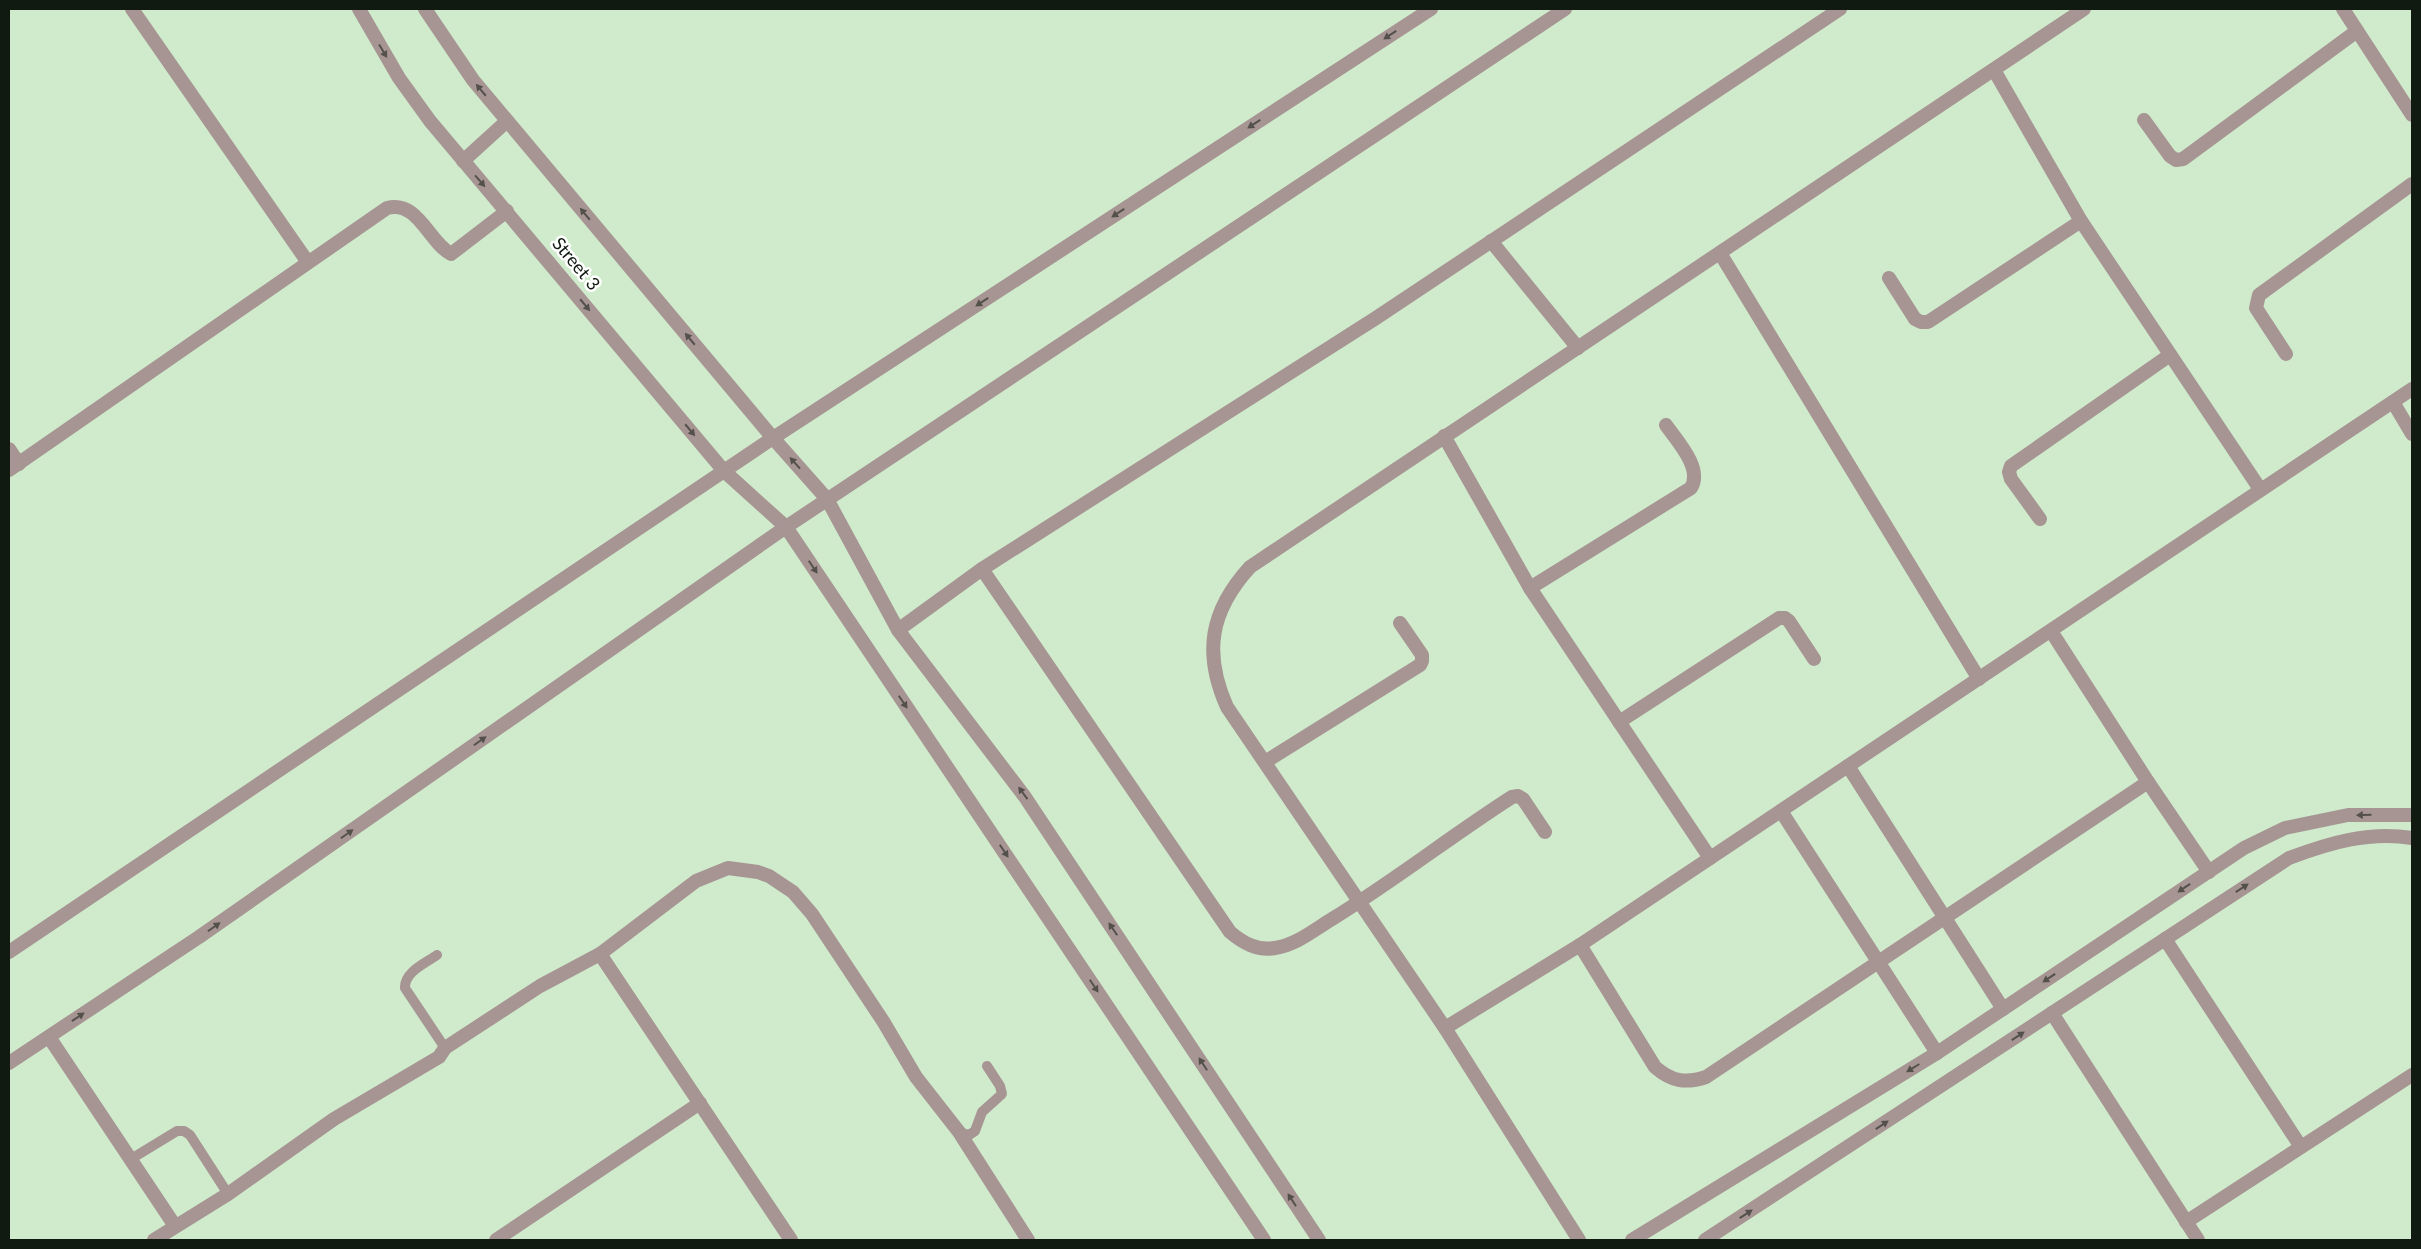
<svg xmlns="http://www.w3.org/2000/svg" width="2421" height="1249" font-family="Lato,sans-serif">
	<rect width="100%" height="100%" fill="#d0ebcc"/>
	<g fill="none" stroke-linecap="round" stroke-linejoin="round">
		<!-- service -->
		<g stroke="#a79594" stroke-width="10">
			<path d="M 437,955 C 426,963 404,972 405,988 L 445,1048"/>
			<path d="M 959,1132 L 969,1135 L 975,1131 L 982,1112 L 1002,1094 L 1000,1086 L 987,1066"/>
			<path d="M 131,1159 L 177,1131 L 184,1131 L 190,1135 L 228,1194"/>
		</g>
		<!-- minor -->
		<g stroke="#a79594" stroke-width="14">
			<path d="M 132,9 L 307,261"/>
			<path d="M 2343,9 L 2412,115"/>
			<path d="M 1994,70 L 2081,221 L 2260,489"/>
			<path d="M 2144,120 L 2170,156 L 2176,160 L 2183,159 L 2357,31"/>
			<path d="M 1491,241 L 1578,348"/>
			<path d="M 1720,253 L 1979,679"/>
			<path d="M 1889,278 L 1915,319 L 1921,322 L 1928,322 L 2081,221"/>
			<path d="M 2286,354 L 2256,308 L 2259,295 L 2412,184"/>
			<path d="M 2393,402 L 2412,434"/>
			<path d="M 1444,436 L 1530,588 L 1710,858"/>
			<path d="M 9,449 L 19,464"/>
			<path d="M 9,470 L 387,208 C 418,200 428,241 451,254 L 507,211"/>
			<path d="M 2040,519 L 2011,479 L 2009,472 L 2011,466 L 2170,355"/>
			<path d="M 982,569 L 1230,932 C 1243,943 1257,951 1275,948 C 1296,945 1314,930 1332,919 C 1394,881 1451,836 1512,797 L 1518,796 L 1523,799 L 1545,832"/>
			<path d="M 1530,588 L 1691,488 C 1703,468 1677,441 1666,425"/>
			<path d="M 898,630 L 982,569 L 1376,318 L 1840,9"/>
			<path d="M 2051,631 L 2148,782 L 2209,872"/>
			<path d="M 1619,722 L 1779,618 L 1785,618 L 1789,621 L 1814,659"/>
			<path d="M 1265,762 L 1420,665 L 1422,661 L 1422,655 L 1400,623"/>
			<path d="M 1848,766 L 2003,1009"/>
			<path d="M 1781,811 L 1937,1053"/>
			<path d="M 2165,939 L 2301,1147"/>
			<path d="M 1580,945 L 1655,1067 C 1671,1081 1685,1084 1706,1077 L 2148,782"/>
			<path d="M 600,954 L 791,1240"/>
			<path d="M 2052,1013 L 2198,1240"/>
			<path d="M 1445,1028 L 1580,945 L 2412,389"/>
			<path d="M 49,1037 L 175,1226"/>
			<path d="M 2186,1222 L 2412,1075"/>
			<path d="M 154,1240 L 228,1194 L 334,1119 L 439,1057 L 445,1048 L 540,986 L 600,954 L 696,881 L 728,868 L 758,872 L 769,876 L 793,892 L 812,914 L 883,1021 L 916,1077 L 959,1132 L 1028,1240"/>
			<path d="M 496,1240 L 700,1103"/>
			<path d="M 1579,1240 L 1445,1028 L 1227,707 C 1203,653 1210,611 1250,567 L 2084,9"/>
			<path d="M 1632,1240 L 1937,1053 L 2244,848 L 2285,828 L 2348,815 L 2412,815"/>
			<path d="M 1705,1240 L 2289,858 C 2329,843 2369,831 2412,838"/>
		</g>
		<!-- tertiary -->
		<g stroke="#a79594" stroke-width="14">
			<path d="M 359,9 L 399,78 L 430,121 L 724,471 L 786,527 L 1264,1240"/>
			<path d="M 425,9 L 473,80 L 773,438 L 827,499 L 898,630 L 1025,797 L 1319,1240"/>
			<path d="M 463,161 L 507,121"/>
			<path d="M 9,952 L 773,438 L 1431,9"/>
			<path d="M 9,1063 L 199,937 L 786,527 L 1565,9"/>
		</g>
	</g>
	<!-- one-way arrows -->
	<defs><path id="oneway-solid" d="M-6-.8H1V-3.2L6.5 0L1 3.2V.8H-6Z" transform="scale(1.25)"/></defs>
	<g fill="#54514b">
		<use href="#oneway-solid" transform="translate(1390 35) rotate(147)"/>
		<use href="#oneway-solid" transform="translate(383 51) rotate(59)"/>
		<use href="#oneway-solid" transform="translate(481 90) rotate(-130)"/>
		<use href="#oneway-solid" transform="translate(1254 124) rotate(147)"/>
		<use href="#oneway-solid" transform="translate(480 181) rotate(49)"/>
		<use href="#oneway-solid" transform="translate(1118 213) rotate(147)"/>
		<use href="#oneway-solid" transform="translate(585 214) rotate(-130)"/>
		<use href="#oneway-solid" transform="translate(982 302) rotate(147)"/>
		<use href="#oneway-solid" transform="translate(585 305) rotate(50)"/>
		<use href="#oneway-solid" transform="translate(690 339) rotate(-130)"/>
		<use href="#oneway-solid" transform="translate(690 430) rotate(50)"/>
		<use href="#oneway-solid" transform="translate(795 463) rotate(-132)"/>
		<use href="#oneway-solid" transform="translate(813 567) rotate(56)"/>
		<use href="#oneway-solid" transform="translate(903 702) rotate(56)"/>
		<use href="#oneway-solid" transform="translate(480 741) rotate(-35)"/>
		<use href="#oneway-solid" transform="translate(1023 793) rotate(-126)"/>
		<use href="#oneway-solid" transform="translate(2364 815) rotate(179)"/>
		<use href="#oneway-solid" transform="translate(347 834) rotate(-35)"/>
		<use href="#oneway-solid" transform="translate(1004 851) rotate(56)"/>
		<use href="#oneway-solid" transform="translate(2184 888) rotate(146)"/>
		<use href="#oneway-solid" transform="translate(2242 888) rotate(-33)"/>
		<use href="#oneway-solid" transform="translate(214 927) rotate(-35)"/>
		<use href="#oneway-solid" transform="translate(1113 929) rotate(-124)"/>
		<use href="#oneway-solid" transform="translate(2049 978) rotate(146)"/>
		<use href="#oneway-solid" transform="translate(1094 986) rotate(56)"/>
		<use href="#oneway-solid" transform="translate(78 1017) rotate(-34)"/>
		<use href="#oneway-solid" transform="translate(2018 1036) rotate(-33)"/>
		<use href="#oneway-solid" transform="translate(1203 1064) rotate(-123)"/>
		<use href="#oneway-solid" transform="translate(1913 1068) rotate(148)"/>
		<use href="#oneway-solid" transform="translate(1882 1125) rotate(-33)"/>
		<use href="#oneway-solid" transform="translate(1292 1200) rotate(-123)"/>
		<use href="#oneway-solid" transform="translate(1746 1214) rotate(-33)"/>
	</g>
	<g text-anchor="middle" stroke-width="5" stroke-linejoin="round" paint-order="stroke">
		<!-- street labels -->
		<g font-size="18" fill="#111a10" stroke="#fff">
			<text transform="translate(576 264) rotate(50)" y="6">Street 3</text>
		</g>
	</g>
	<!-- border -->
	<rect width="2421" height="1249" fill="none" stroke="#111a10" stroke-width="20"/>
</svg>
